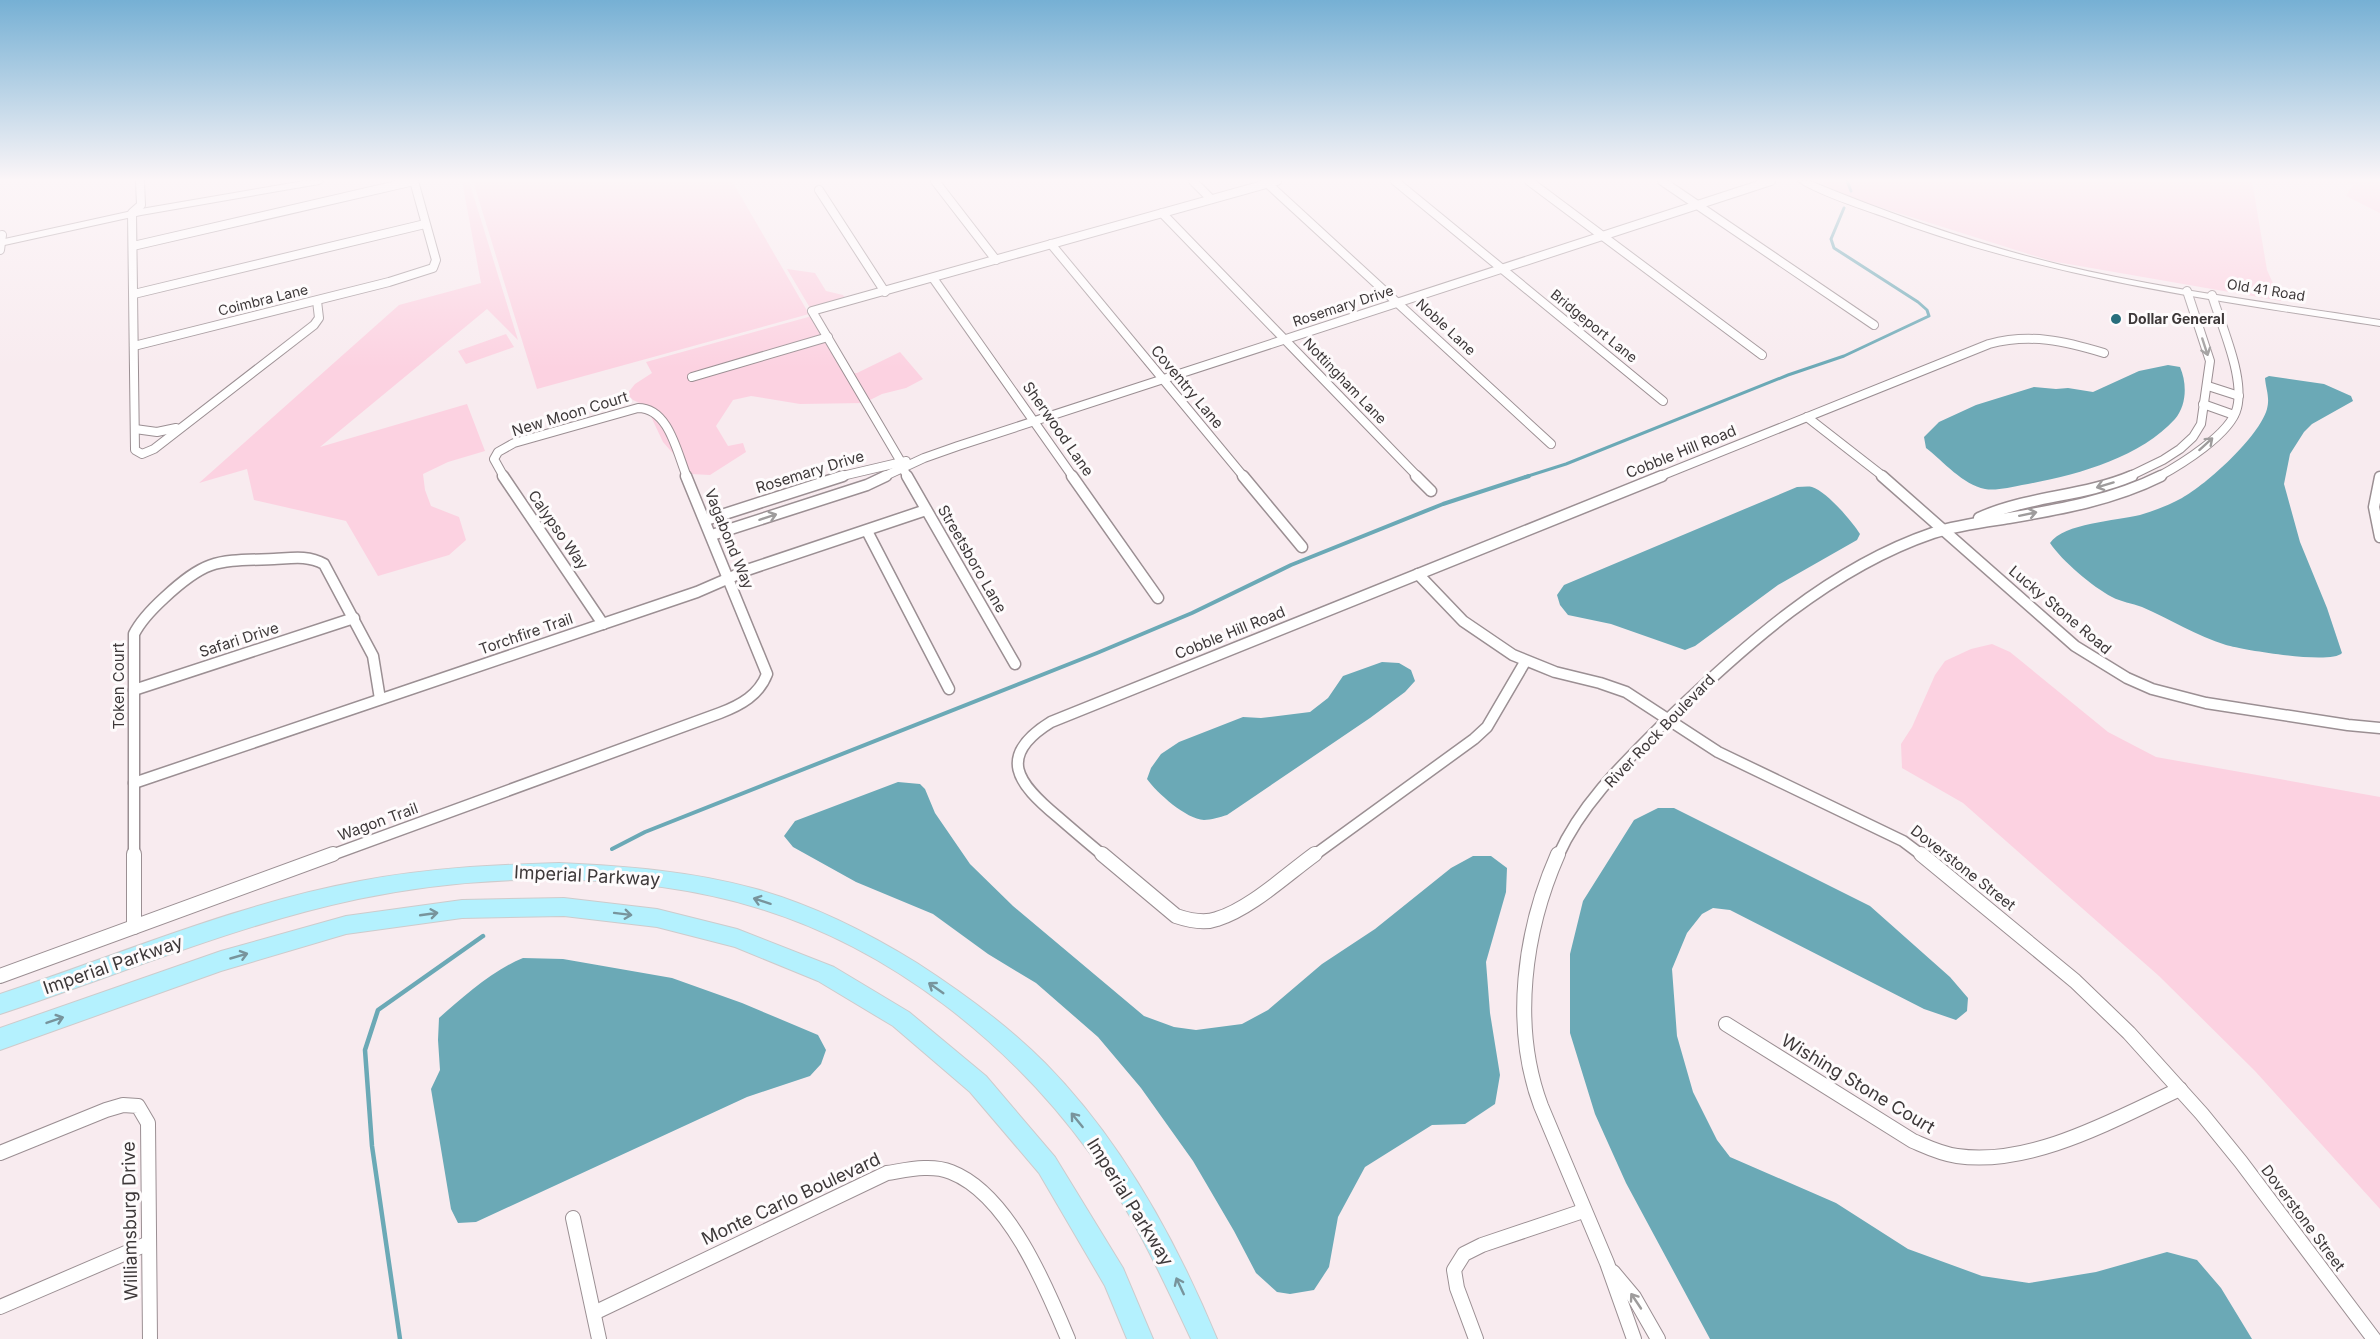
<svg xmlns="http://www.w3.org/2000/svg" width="2380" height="1339" font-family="Inter,sans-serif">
	<rect width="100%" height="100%" fill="#f8ebef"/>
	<!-- green -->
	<g fill="#fcd2e1">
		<path d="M 462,181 L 469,181 L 518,340 L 487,309 L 320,447 L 467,404 L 485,451 L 448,462 L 423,474 L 425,490 L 431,506 L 459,517 L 466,540 L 449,555 L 378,576 L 346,521 L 254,500 L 247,469 L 199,483 L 399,305 L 481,283 Z"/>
		<path d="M 473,181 L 732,181 L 809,314 L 537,389 Z"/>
		<path d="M 1824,181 L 2252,181 L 2267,270 L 2281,301 L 2051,261 L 1851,198 L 1823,184 Z"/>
		<path d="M 2345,181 L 2380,181 L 2380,213 L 2346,196 L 2353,185 Z"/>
		<path d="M 787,269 L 815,273 L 826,291 L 843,295 L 847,300 L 820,311 L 816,317 L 844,373 L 857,373 L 900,352 L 923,379 L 906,388 L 882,394 L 864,403 L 800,404 L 751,396 L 733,400 L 716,426 L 728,446 L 743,443 L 746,452 L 710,475 L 691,474 L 663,442 L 646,406 L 633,400 L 627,394 L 635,384 L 652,373 L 646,362 L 812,316 L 813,313 Z"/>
		<path d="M 506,334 L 514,347 L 466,364 L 458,351 Z"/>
		<path d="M 1992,644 L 2010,652 L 2108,732 L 2156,757 L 2380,797 L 2380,1209 L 2255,1071 L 2159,976 L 1963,803 L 1902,768 L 1901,744 L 1912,727 L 1935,675 L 1945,661 L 1971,649 Z"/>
	</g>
	<!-- water -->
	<g fill="#6ba9b6">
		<path d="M 2168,365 L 2180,367 C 2187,383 2187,405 2175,419 C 2139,459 2073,476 2022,485 C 2011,487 1996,491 1985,489 C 1963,485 1943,461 1926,448 L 1924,437 L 1939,422 L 1976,405 L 2034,387 L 2056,389 L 2068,388 L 2093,392 L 2139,371 Z"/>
		<path d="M 2269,376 L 2324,384 L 2351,396 L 2353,401 L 2312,424 L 2304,432 L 2290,454 L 2284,484 L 2300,542 L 2327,608 L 2342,653 C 2331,665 2244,650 2226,645 C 2197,636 2170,619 2142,607 C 2132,603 2121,602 2112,597 C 2093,587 2062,561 2050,543 C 2064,523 2116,521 2140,515 C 2154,511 2169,505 2182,498 C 2207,484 2259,437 2267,409 C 2270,397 2266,390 2265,378 Z"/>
		<path d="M 1797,487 C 1802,487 1808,486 1812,487 C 1826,491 1852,521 1860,534 L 1857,540 L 1778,585 L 1695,646 L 1685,650 L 1611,624 L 1568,615 L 1560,605 L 1557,595 L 1564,585 Z"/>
		<path d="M 1382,662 L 1399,663 L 1411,670 L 1415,681 L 1405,692 L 1370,718 L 1227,815 C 1220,817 1211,820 1204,820 C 1186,819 1157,793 1147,779 L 1151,768 L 1161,754 L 1179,742 L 1243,717 L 1261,718 L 1310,712 L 1328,698 L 1343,676 Z"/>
		<path d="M 898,782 L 920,784 L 925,789 L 935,813 L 970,864 L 1013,906 L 1144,1016 L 1174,1027 L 1196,1030 L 1242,1024 L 1268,1010 L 1322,964 L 1375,929 L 1451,868 L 1473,856 L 1491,856 L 1507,868 L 1506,892 L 1486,962 L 1490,1013 L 1500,1075 L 1495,1104 L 1465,1124 L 1432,1125 L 1365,1167 L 1338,1217 L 1329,1267 L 1314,1290 L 1290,1294 L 1277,1292 L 1256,1273 L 1234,1231 L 1193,1161 L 1141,1088 L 1098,1037 L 1036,983 L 988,954 L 933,914 L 856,882 L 793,847 L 784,836 L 795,821 Z"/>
		<path d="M 1658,808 L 1674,808 L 1870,906 L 1950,977 L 1968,998 L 1967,1011 L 1956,1020 L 1924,1009 L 1730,910 L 1713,908 L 1702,914 L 1687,933 L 1672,969 L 1677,1036 L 1693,1092 L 1717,1140 L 1730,1157 L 1836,1203 L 1908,1249 L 1982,1276 L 2029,1283 L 2096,1272 L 2167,1252 L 2197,1260 L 2221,1288 L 2252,1339 L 1710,1339 L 1626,1183 L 1595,1114 L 1570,1033 L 1570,954 L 1583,901 L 1634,820 Z"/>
		<path d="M 523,958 L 563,959 L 672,978 L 742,1003 L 818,1035 L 826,1050 L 821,1064 L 810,1076 L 747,1097 L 476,1222 L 458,1223 L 451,1209 L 431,1089 L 440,1070 L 438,1040 L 439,1018 C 464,996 493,970 523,958 Z"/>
	</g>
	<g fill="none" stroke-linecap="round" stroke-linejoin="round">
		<!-- stream-far2 -->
		<g stroke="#6ba9b6" stroke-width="3">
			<path d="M 1847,181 L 1851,191"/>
			<path d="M 1525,477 L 1566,464 L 1788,375 L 1844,356 L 1929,316 L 1927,310 L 1918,302 L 1834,248 L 1831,239 L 1844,208"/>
		</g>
		<!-- stream-far1 -->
		<path stroke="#6ba9b6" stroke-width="4" d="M 612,849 L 645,832 L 1097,653 L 1192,613 L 1291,565 L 1443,504 L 1529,476"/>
		<!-- stream -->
		<path stroke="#6ba9b6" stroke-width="4.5" d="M 400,1339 L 372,1146 L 365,1050 L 378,1010 L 483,936"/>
		<!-- minor-far2 casing -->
		<g stroke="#9b8f93" stroke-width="10">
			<g id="minor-far2">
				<path d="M 140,181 L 141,205 L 132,213 L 135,450 L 142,454 L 154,449 L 314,325 L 319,318 L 317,301"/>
				<path d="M 935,181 L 996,260"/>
				<path d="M 1193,181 L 1211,199"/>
				<path d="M 1395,181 L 1663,401"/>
				<path d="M 1529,181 L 1762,355"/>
				<path d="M 1662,181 L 1874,325"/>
				<path d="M 1268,184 L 1551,444"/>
				<path d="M 819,190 L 885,292"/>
				<path d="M 1162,213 L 1418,477"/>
				<path d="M 1051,244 L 1244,477"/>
				<path d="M 133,246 L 414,181"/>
				<path d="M 0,250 L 2,235"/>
				<path d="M 933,278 L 1073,477"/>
				<path d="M 134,294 L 425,224"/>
				<path d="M 134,346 L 389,282 L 433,268 L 436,260 L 414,181"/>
				<path d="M 692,377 L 828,337"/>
				<path d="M 2208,386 L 2239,396"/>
				<path d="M 2203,404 L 2234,415"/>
				<path d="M 1807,417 L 1884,477"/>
				<path d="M 135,429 L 157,432 L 176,428"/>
				<path d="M 901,462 L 812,311 L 1277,181"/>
				<path d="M 903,469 L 908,477"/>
				<path d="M 504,477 L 494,459 L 498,452 L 514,443 L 638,408 C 669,408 677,453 687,477"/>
				<path d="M 838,477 L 906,461"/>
				<path d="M 883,477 L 924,458 L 958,446 L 1771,181"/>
				<path d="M 1658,477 L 1989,344 C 2030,333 2065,341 2104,353"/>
				<path d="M 2128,477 L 2163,460 L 2180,449 L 2193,437 L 2201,424 L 2210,361 L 2187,291"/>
				<path d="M 2158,477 C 2180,465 2231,434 2237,408 C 2245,377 2221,325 2212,295"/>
			</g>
		</g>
		<!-- minor-far1 casing -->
		<g stroke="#9b8f93" stroke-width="13">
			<g id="minor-far1">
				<path d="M 503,476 L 603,624"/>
				<path d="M 907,476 L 1015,664"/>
				<path d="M 1072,476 L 1158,598"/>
				<path d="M 1243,476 L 1302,547"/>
				<path d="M 1416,476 L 1431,491"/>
				<path d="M 1882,476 L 2075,646 L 2127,678 L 2152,689 L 2206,703 L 2348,725 L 2380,728"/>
				<path d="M 2380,477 L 2374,507 L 2380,537"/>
				<path d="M 1979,518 C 2027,496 2082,497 2132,476"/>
				<path d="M 706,520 L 843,476"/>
				<path d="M 867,531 L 949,689"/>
				<path d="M 712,535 L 867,485 L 886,476"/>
				<path d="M 1418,574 L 1463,621 L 1513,655 L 1555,672 L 1600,683 L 1626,692 L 1718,752 L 1903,841 L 1923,856"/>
				<path d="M 134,690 L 354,618"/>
				<path d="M 134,783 L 697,592 L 750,569 L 926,510"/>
				<path d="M 134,856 L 134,634 C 141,620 152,609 164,598 C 207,558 217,561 274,559 C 292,558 308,555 324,564 L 373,656 L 380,699"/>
				<path d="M 329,856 L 720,713 C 741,705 759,695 767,674 L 686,476"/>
				<path d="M 1104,856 C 1088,843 1073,830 1058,817 C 1017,783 996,756 1051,722 L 1662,476"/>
				<path d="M 1313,856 L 1474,739 L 1487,727 L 1525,662"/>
				<path d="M 1558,856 C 1582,802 1627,760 1668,719 C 1745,645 1830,568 1933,533 C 1958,525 1983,522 2009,518 C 2061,509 2113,500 2161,476"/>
			</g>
		</g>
		<!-- minor casing -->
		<g stroke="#9b8f93" stroke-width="16">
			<g id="minor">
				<path d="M 134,854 L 134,927"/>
				<path d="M 1102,854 L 1176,916 C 1188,920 1204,924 1217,919 C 1250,909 1286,875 1315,854"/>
				<path d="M 1558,854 C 1524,931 1511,1026 1541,1106 L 1607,1263 L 1634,1339"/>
				<path d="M 1921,854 L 2075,981 L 2129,1033 L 2202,1114 L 2241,1162 L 2374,1339"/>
				<path d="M 0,976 L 333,854"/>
				<path d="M 1726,1024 L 1913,1141 C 1927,1147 1941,1154 1957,1156 C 2031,1167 2115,1119 2180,1089"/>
				<path d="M 0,1153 L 106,1110 L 123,1105 L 138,1106 L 148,1123 L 150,1339"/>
				<path d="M 573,1218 L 599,1339"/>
				<path d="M 1613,1272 L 1634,1297 L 1658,1339"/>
				<path d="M 0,1307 L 149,1243"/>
				<path d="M 594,1313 L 887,1173 C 907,1170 931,1164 951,1172 C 1008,1194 1046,1286 1068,1339"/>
				<path d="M 1476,1339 L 1457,1288 L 1454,1270 L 1464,1254 L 1482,1245 L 1583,1211"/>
			</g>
		</g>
		<!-- tertiary casing -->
		<g stroke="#9b8f93" stroke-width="2">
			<g id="tertiary">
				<path d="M 304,181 L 324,181 L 319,184 L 141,215 L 0,246 L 0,240 L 141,209 Z"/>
				<path d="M 1798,181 L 1810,181 C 1892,215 1975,244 2061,265 C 2166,290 2273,303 2380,320 L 2380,326 C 2211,300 2043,277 1882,216 C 1862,209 1813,193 1798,181 Z"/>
			</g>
		</g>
		<!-- primary casing -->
		<g stroke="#cdcbcc" stroke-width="2">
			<g id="primary">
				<path d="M 559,863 C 625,866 692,871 756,889 C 813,905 867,932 917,963 C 962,992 1007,1025 1045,1063 C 1121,1140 1176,1240 1217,1339 L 1191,1339 C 1161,1275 1131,1210 1089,1152 C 1009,1042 890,948 758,908 C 635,870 483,873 358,899 C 235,925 119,975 0,1014 L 0,994 C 119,955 236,904 360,881 C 426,868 492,865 559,863 Z"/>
				<path d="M 564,898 L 657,909 L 737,929 L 834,967 L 909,1012 L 986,1076 L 1055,1157 L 1123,1268 L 1153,1339 L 1127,1339 L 1105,1286 L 1039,1173 L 970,1092 L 893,1026 L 818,981 L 735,947 L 657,927 L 564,916 L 462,918 L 346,934 L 221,971 L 0,1050 L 0,1028 L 221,951 L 346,916 L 462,900 Z"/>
			</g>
		</g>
		<!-- minor-far2 -->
		<use href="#minor-far2" stroke="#fff" stroke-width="8"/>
		<!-- minor-far1 -->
		<use href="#minor-far1" stroke="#fff" stroke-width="10"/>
		<!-- minor -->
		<use href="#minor" stroke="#fff" stroke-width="14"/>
		<!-- tertiary -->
		<use href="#tertiary" fill="#fff" fill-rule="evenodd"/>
		<!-- primary -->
		<use href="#primary" fill="#b4f1fe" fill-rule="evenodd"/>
	</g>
	<!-- one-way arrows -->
	<defs><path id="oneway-shaft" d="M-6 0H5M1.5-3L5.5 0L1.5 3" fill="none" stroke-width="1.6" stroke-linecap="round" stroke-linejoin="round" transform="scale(1.5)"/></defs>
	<g stroke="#9e9c9c">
		<use href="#oneway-shaft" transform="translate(2205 347) rotate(72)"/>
		<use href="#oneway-shaft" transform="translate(2206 444) rotate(-42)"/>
		<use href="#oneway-shaft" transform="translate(2105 485) rotate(163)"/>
		<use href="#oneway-shaft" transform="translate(2028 514) rotate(-12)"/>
		<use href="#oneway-shaft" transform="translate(768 517) rotate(-18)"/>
		<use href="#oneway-shaft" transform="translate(1636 1301) rotate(-124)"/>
	</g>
	<g stroke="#78949c">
		<use href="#oneway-shaft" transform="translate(762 901) rotate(-162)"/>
		<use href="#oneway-shaft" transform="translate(429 914) rotate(-8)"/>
		<use href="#oneway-shaft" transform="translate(623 914) rotate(7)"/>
		<use href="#oneway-shaft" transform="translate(239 956) rotate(-16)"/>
		<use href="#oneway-shaft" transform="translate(936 988) rotate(-145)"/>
		<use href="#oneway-shaft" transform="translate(55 1020) rotate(-19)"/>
		<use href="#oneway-shaft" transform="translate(1077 1120) rotate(-129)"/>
		<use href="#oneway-shaft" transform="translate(1180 1286) rotate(-115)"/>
	</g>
	<!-- sky -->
	<linearGradient id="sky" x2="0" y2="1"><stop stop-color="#76b0d4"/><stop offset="0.49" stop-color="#fcf6f8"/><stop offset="1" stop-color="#fcf6f8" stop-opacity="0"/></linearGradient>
	<rect width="2380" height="368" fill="url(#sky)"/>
	<!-- markers -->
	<circle fill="#286e7c" stroke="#fefbfc" stroke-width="2" cx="2116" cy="319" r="6"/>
	<g text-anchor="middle" stroke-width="6" stroke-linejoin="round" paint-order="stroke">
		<!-- far-street labels -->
		<g font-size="14" fill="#3d3839" stroke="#fefbfc">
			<text transform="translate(2266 290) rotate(9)" y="5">Old 41 Road</text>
			<text transform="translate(263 300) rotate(-14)" y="5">Coimbra Lane</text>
			<text transform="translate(1343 306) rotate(-18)" y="5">Rosemary Drive</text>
			<text transform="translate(1594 326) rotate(39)" y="5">Bridgeport Lane</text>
			<text transform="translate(1446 327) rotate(43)" y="5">Noble Lane</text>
			<text transform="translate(1345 381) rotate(46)" y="5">Nottingham Lane</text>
		</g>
		<!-- far-poi labels -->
		<g font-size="14" font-weight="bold" fill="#3d3839" stroke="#fefbfc" text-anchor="start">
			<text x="2128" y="324">Dollar General</text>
		</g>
		<!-- street labels -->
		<g font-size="15" fill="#3d3839" stroke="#fefbfc">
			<text transform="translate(1187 387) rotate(50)" y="5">Coventry Lane</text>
			<text transform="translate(570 414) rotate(-17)" y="5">New Moon Court</text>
			<text transform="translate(1058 429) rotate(55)" y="5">Sherwood Lane</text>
			<text transform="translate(1681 452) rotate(-22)" y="5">Cobble Hill Road</text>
			<text transform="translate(810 472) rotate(-17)" y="5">Rosemary Drive</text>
			<text transform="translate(558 530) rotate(55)" y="5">Calypso Way</text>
			<text transform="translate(729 539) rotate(68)" y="5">Vagabond Way</text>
			<text transform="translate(972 559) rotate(60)" y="5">Streetsboro Lane</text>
			<text transform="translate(2060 610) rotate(40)" y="5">Lucky Stone Road</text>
			<text transform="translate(1230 633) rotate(-22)" y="5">Cobble Hill Road</text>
			<text transform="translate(526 634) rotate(-19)" y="5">Torchfire Trail</text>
			<text transform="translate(239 640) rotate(-18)" y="5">Safari Drive</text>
			<text transform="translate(119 686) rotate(-90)" y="5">Token Court</text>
			<text transform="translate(1660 731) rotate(-46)" y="5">River Rock Boulevard</text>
			<text transform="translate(378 822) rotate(-20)" y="5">Wagon Trail</text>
			<text transform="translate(1963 868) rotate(38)" y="5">Doverstone Street</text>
			<text transform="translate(2303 1218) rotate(53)" y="5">Doverstone Street</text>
		</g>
		<!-- near-street labels -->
		<g font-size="18" fill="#3d3839" stroke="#fefbfc">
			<text transform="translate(587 876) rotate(3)" y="6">Imperial Parkway</text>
			<text transform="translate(113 965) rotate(-19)" y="6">Imperial Parkway</text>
			<text transform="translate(1858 1084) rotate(31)" y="6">Wishing Stone Court</text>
			<text transform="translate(791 1199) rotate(-25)" y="6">Monte Carlo Boulevard</text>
			<text transform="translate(1130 1202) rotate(58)" y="6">Imperial Parkway</text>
			<text transform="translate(130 1221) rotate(-91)" y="6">Williamsburg Drive</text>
		</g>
	</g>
</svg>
